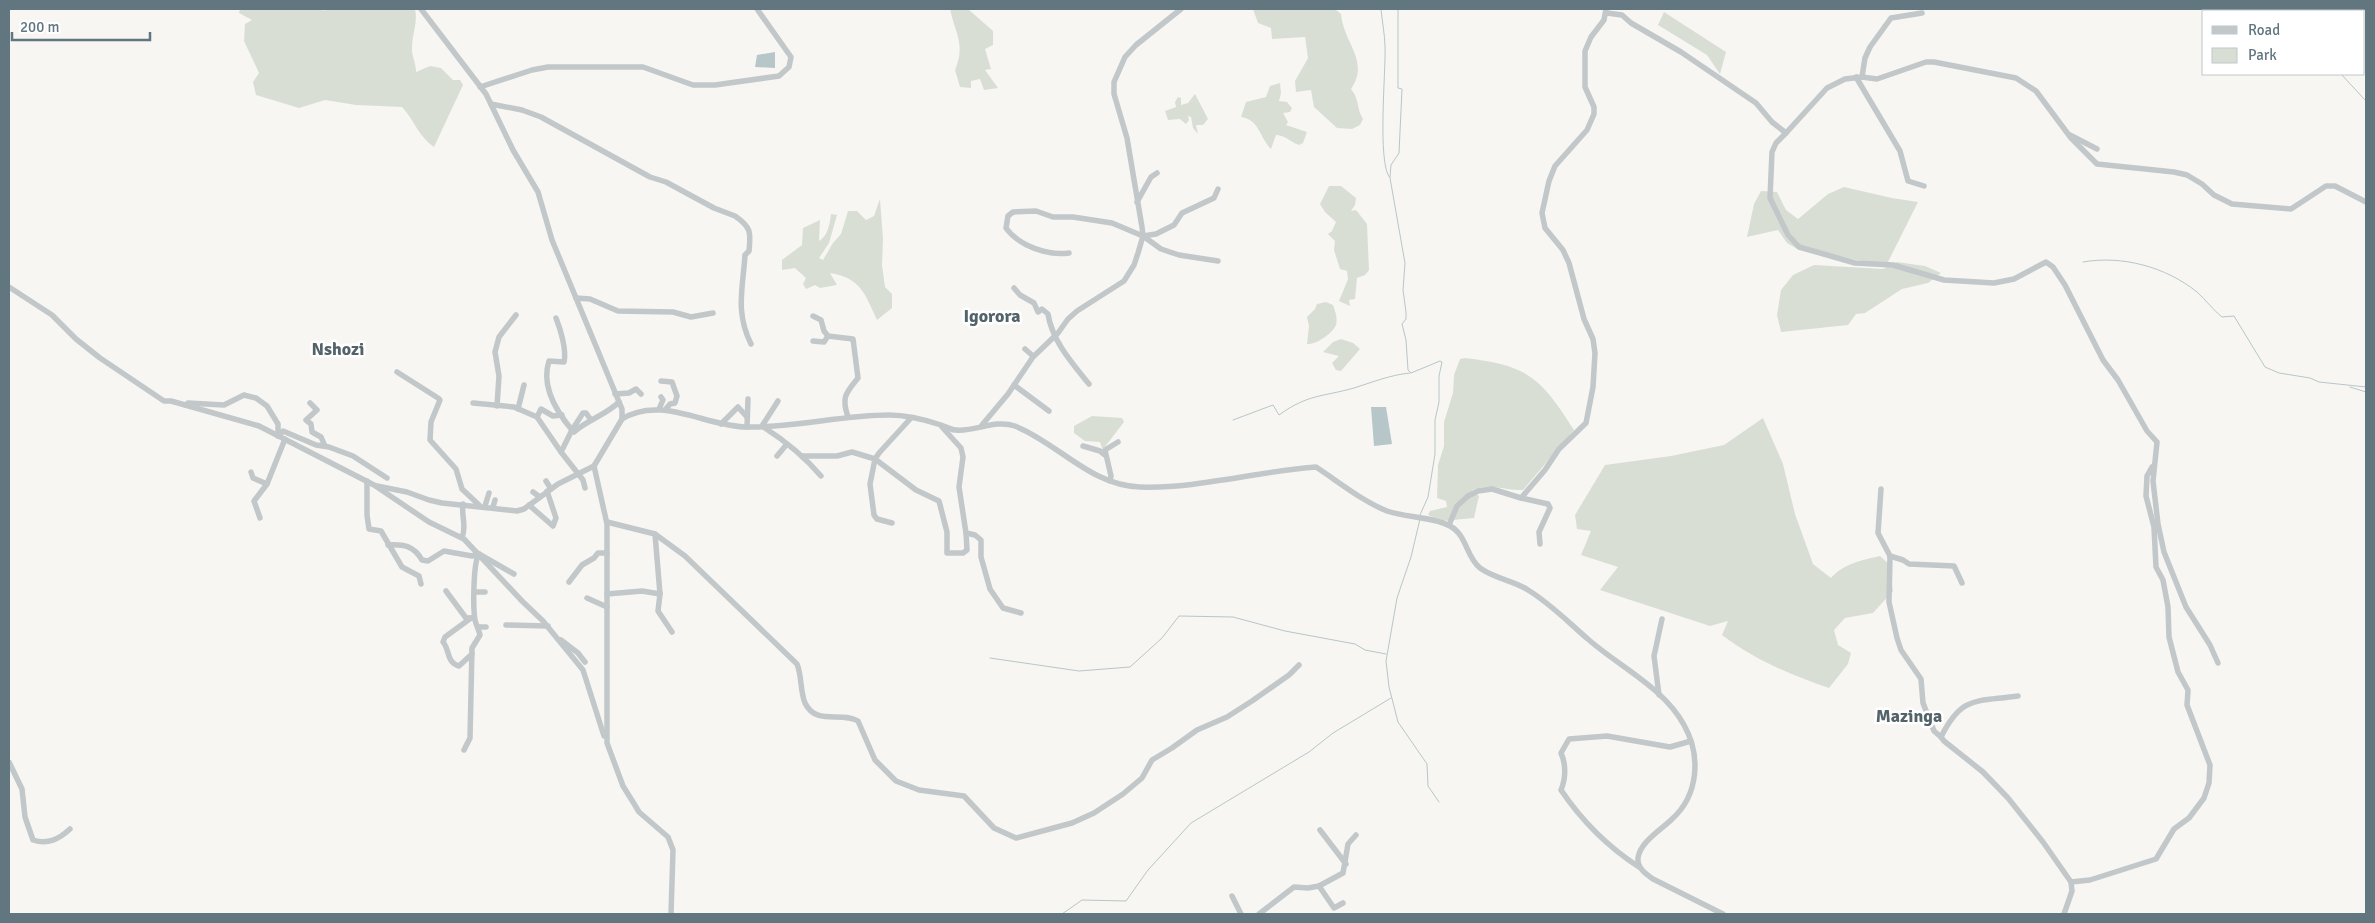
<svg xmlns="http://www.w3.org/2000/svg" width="2375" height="923" font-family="Signika,sans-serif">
	<rect width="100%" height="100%" fill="#f7f6f3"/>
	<!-- green -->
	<g fill="#d9ded4">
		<path d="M 240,9 L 323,9 L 324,11 L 327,9 L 415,9 C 418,23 412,34 412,49 C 412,57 416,63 416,72 L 430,66 L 441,68 L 453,80 L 460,80 L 463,85 L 434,147 C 419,137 414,120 402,107 L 356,105 L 325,100 L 299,108 L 256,95 L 253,82 L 259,73 L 244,41 L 245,24 L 252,20 L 239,13 Z"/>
		<path d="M 950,9 L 968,9 L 993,31 L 993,45 L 985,49 L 991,69 L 985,70 L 998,88 L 984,90 L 980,79 L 971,81 L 971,88 L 960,87 L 955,70 C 966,45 955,33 950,9 Z"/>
		<path d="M 1253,9 L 1335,9 L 1341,14 C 1344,44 1370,61 1351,89 C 1360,100 1356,108 1363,119 L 1360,125 L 1352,129 L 1337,128 L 1314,107 L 1311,90 L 1296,92 L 1295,81 L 1308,58 L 1305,37 L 1272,39 L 1271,28 L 1258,23 Z"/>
		<path d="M 1664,12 L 1726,52 L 1720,74 L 1707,55 L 1658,25 Z"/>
		<path d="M 1280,83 L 1281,93 L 1279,101 L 1287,102 L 1292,108 L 1290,112 L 1283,113 L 1288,122 L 1286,125 L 1307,132 L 1303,143 L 1299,145 C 1290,142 1287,136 1276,135 L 1271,149 C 1259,137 1260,120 1241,117 L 1246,102 L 1266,97 L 1270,86 Z"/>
		<path d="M 1195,94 L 1208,119 L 1203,125 L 1196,125 L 1198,134 L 1193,128 L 1191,117 L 1188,116 L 1189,120 L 1186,124 L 1180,119 L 1168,120 L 1165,111 L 1176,107 L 1175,102 L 1178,97 L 1181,98 L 1181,105 L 1188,103 Z"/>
		<path d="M 1329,186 L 1341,186 L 1356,198 L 1355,205 L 1351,211 L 1356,210 L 1367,224 L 1369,270 L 1365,275 L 1357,278 L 1355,299 L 1349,300 L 1350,306 L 1339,301 L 1348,279 L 1347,271 L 1340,269 L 1334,250 L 1335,241 L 1328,234 L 1332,231 L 1336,222 L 1325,212 L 1320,204 Z"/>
		<path d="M 1844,187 L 1892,198 L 1918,202 L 1887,264 L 1856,260 L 1818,251 L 1799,250 L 1787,243 L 1778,230 L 1747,237 L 1754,204 L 1761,191 L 1777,192 L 1786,210 L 1798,219 L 1828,194 Z"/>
		<path d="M 880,199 L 883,239 L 882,265 L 885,287 L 892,294 L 892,308 L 877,320 C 865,294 861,278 830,273 L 837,285 L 820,288 L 815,285 L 806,289 L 803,284 L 806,278 L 795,268 L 782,270 L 782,260 L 802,245 L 803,228 L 820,220 L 819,241 C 828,236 830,223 831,214 L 837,215 L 829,243 L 819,258 L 823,260 L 833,243 L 841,234 L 848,211 L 857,211 L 866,220 L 874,216 Z"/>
		<path d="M 1897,262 L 1925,266 L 1941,273 L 1928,283 L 1902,289 L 1865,313 L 1856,314 L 1848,325 L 1781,332 L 1777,315 L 1781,290 L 1793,275 L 1814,265 L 1883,269 Z"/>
		<path d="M 1326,302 L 1333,305 C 1335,311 1338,318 1336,325 C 1332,334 1316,345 1307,344 L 1309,326 L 1307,317 L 1315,309 L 1317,304 Z"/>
		<path d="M 1341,339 L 1353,343 L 1360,349 L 1341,371 L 1336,370 L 1332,363 L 1339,356 L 1323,352 L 1333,342 Z"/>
		<path d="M 1465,358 C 1528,365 1541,378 1574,430 L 1523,490 C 1503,490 1490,483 1472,490 L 1479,496 L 1474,518 L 1443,521 L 1428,515 L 1430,511 L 1447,507 L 1446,501 L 1437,498 L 1438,465 L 1444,446 L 1444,422 L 1453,393 L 1454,375 L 1460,359 Z"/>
		<path d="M 1092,416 L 1122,418 L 1124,422 L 1104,448 L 1102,448 L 1100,442 L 1085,441 L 1074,433 L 1074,426 Z"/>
		<path d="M 1763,418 L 1783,464 L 1795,514 L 1813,564 L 1831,578 C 1843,564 1862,560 1880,556 L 1889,564 L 1893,591 L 1873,613 L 1845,618 L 1834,630 L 1838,645 L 1851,653 L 1848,664 L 1829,688 C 1791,675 1755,660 1722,635 L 1728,621 L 1710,626 L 1600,590 L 1618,567 L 1581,555 L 1591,531 L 1577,529 L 1575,515 L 1605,465 L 1671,456 L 1724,445 Z"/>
	</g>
	<!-- water -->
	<g fill="#b7c6c9">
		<path d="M 775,52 L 775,68 L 755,67 L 757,55 Z"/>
		<path d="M 1386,407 L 1392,444 L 1374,446 L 1371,407 Z"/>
	</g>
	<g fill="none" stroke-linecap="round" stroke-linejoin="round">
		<!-- stream -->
		<g stroke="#b7c6c9" stroke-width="1">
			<path d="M 1381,9 C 1382,21 1385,35 1385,47 C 1386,71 1377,163 1390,178 L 1405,263 L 1403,290 L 1406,312 L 1406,319 L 1402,324 L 1406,340 L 1408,370 L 1411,373 L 1440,361 L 1442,362 L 1439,376 L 1439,402 L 1435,420 L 1435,454 L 1428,497 L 1420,515"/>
			<path d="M 2302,9 L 2302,11"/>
			<path d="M 2341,74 L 2366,101"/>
			<path d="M 1390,177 L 1391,165 L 1399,153 L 1402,89 L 1398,88 L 1398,9"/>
			<path d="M 2083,262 C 2122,255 2166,267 2197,292 C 2206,300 2213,310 2222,317 L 2234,316 L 2265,367 L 2279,373 L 2310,378 L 2319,382 L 2366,387"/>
			<path d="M 2350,387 L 2366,392"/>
			<path d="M 1233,420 L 1273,405 L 1279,415 C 1308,394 1322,397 1354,388 C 1373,382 1390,375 1410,373"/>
			<path d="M 1420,519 L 1411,557 L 1397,598 L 1386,661 L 1389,687 L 1398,722 L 1427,764 L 1428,786 L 1439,802"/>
			<path d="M 990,658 L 1079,671 L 1130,667 L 1162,638 L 1179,616 L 1233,617 L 1285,631 L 1355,644 L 1365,650 L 1386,654"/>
			<path d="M 1062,914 L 1082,900 L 1126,901 L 1148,870 L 1191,823 L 1309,752 L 1333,733 L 1391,698"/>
		</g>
		<!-- street -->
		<g stroke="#c2c7c9" stroke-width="5.5">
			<path d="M 421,9 L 486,94 L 513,150 L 538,192 L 552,240 L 622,409 L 622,419 L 594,466 L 607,524 L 607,743 L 623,786 L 633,802 L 639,812 L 668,837 L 673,850 L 671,914"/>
			<path d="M 1607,13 L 1622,15 L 1631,23 L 1681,52 L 1756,103 L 1772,122 L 1786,133 L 1827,88 L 1845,79 L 1862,77 L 1877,79 L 1926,62 L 1934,62 L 2016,78 L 2036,91 L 2071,138 L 2097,164 L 2174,172 L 2187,175 L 2202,184 L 2214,195 L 2232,204 L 2291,209 L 2326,186 L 2335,186 L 2366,202"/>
			<path d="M 1856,77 L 1900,151 L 1908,181 L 1924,186"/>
			<path d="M 1862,77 L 1865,58 L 1870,47 L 1891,18 L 1922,13"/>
			<path d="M 480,87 L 532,70 L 548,67 L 643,67 L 693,85 L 715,85 L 779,76 L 789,67 L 791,57 L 757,9"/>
			<path d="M 491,104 L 522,110 L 541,117 L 650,177 L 666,182 L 714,208 L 735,216 C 751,227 751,232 749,251 L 745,255 C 743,288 735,312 751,344"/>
			<path d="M 1786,133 L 1776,143 L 1772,152 L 1770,198 L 1788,235 L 1799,247 L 1855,263 L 1893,265 L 1944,280 L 1994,283 L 2014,279 L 2046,262 L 2053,267 L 2065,285 L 2103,360 L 2118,380 L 2147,431 L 2157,442 L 2153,481 L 2158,524 L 2164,552 L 2186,607 L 2210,645 L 2218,663"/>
			<path d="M 2070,135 L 2097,149"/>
			<path d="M 1137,202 L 1151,177 L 1157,173"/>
			<path d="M 1143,236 L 1161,249 L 1179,255 L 1218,261"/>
			<path d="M 1069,253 C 1048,256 1019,246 1006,228 L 1008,216 L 1013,212 L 1036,211 L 1053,217 L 1073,217 L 1112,223 L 1143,236 L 1156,234 L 1174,225 L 1182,213 L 1214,198 L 1218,189"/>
			<path d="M 9,287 L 52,315 L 76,339 L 100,358 L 164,401 L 171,401 L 259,426 L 374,485 L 429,522 L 464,539 L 522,601 L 543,621 L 583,670 L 604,736"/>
			<path d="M 1014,288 L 1020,295 L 1034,303 L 1038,312 L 1042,309 L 1048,314 C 1052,341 1073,364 1089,384"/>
			<path d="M 576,298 L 590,299 L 618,311 L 673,312 L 691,317 L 713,313"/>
			<path d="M 813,316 L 821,320 L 824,331 L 828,336 L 853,339 L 858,378 C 846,393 841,397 848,417"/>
			<path d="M 556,318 C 560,328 567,350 564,362 L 549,361 C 541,385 556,411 572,430"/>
			<path d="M 813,341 L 824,342 L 828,336"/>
			<path d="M 1025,349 L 1033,356"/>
			<path d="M 397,372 L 438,398 L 440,400 L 431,422 L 430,440 L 456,469 L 462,489 L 479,505"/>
			<path d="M 661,381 L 672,382 L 677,396 L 675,403 L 670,404 L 665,410"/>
			<path d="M 1014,385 L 1049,411"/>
			<path d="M 615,394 L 629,393 L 636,389 L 641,394"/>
			<path d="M 778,401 L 762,426 C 784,440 804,456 821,476"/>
			<path d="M 310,403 L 317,410 L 306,420 L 311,424 L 312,432 L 321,437 L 325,446"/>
			<path d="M 473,403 L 514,407 L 537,417 L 561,452"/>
			<path d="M 186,405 L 188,403 L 224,405 L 244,395 L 256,398 L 267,406 L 278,424 L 278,436"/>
			<path d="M 497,406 L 499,376 L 495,352 L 499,337 L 516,315"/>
			<path d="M 518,409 L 524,385"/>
			<path d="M 659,409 L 663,400 L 661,397"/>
			<path d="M 537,417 L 541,409 L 553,416 L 562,415"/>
			<path d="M 911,418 L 879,453 L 875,459 L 916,490 L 939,501 L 947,532 L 947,553 L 963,553 L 967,550 L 966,533"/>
			<path d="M 622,419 C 660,395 705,426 746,427 C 795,428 841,415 889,415 C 906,415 926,420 941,425 C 946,427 951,430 956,430 C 975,432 995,419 1015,426 C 1058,443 1091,486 1140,487 C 1197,489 1259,471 1316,467 C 1339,482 1362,501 1387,511 C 1407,518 1431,516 1450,526 C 1467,535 1466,557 1480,568 C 1495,579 1513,580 1528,590 C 1551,604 1569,623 1589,640 C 1620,667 1664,688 1684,725 C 1701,755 1699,795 1672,819 C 1661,830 1640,842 1638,858 C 1637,868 1646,874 1653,879 L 1723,914"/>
			<path d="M 721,424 L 738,407 L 747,417"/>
			<path d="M 982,425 L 1008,394 L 1033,357 L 1058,333 L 1068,319 L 1077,311 L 1124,281 L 1134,265 L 1138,253 L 1143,236 L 1142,227 L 1127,138 L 1114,94 L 1114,82 L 1125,57 L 1136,45 L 1181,9"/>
			<path d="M 747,427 L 748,399"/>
			<path d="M 942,427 L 961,448 L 963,457 L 959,487 L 966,533 L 975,535 L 981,540 L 981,557 L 990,589 L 1003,608 L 1021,613"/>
			<path d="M 574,432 C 587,420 606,415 619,402"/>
			<path d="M 278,436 L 283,431 L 316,445 L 329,447 L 353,456 L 387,478"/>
			<path d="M 1083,446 L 1100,451 L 1105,455"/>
			<path d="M 777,456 L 787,444"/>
			<path d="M 802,456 L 837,456 L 852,452 L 875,459 L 870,484 L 874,515 L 877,519 L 892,523"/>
			<path d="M 251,472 L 253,478 L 267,484 L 285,439"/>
			<path d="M 367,481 L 367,515 L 369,529 L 381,531 L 402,567 L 419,576 L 421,584"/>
			<path d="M 546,481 L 551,489"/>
			<path d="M 1110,481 L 1111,476 L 1105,450 L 1118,442"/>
			<path d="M 377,486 L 407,492 L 429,500 L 442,503 L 517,511 L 524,509 L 558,484 L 594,466"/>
			<path d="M 585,488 L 583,480 L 561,452 L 572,430 L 583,413 L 586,413 L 591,420"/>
			<path d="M 1881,489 L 1878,533 L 1890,556 L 1889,602 L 1897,638 L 1901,650 L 1921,679 L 1923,703 L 1934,731 L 1941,737"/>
			<path d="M 533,492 L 540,497"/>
			<path d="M 1521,498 L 1548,504 L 1550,508 L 1539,532 L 1540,544"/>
			<path d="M 529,505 L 553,526 L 556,518 L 547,491"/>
			<path d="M 485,506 L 489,493"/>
			<path d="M 493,507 L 495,500"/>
			<path d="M 260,518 L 254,501 L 267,484"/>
			<path d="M 607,522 L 655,534 L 685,556 L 797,664 C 802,676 800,691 805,703 C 816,726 841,711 858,721 L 875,760 L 896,781 L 919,790 L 964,796 L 994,828 L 1016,838 L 1072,823 L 1094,813 L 1123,794 L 1142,778 L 1152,760 L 1172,748 L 1197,730 L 1227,717 L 1252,701 L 1289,675 L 1299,665"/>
			<path d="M 1449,525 L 1457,506 L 1468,496 L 1478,491 L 1492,489 L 1521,498 L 1545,470 L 1559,449 L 1586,423 L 1593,387 L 1595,353 L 1593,339 L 1584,319 L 1569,263 L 1563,250 L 1545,228 L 1542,213 L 1549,181 L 1555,166 L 1587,130 L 1594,114 L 1594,107 L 1585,87 L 1585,51 L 1591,37 L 1604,20 L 1606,9"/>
			<path d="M 655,534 L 660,594 L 658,611 L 672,632"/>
			<path d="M 462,538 C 467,526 461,516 463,504"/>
			<path d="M 388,545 C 404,544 414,546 422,560 L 428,561 L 444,551 L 472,556 L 479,554 L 514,574"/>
			<path d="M 1890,556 L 1903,560 L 1909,564 L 1954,566 L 1962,583"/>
			<path d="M 569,582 L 582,565 L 594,558 L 598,553 L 607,553"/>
			<path d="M 446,591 L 466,618 L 471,618"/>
			<path d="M 475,592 L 485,592"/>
			<path d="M 607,594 L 642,591 L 660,594"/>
			<path d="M 587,598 L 607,607"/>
			<path d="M 471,618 L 445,637 L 443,642 C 450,650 446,662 459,666 L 472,654"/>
			<path d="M 506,625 L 548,626"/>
			<path d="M 478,627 L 486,627"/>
			<path d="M 561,640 L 578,653 L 585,662"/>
			<path d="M 1659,695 L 1654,656 L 1662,619"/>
			<path d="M 2018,696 C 1976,702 1962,695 1941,737 L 1944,741 L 1983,772 L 2008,798 L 2043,842 L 2071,882 L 2072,891 L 2064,914"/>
			<path d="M 464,750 L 470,738 L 472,648 L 480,635 C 479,630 476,625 475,620 C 473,609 473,562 479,554"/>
			<path d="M 9,762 L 22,789 L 25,817 L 33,840 C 48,845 59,839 70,829"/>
			<path d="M 1320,830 L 1346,864"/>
			<path d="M 1639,867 C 1608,847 1582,821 1561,790 C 1566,778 1566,764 1561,753 L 1569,739 L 1607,736 L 1670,747 L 1691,741"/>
			<path d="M 2071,882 L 2090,880 L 2156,859 L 2174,829 L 2189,818 L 2204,798 L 2209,783 L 2210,765 L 2187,705 L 2188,690 L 2178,672 L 2169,637 L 2168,607 L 2163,580 L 2156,567 L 2154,527 L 2146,496 L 2147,476 L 2152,467"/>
			<path d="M 1319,886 L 1334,908 L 1343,903"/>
			<path d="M 1232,896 L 1241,914"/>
			<path d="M 1259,914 L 1294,887 L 1308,888 L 1319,886 L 1343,873 L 1348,844 L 1356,835"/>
		</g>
	</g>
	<g text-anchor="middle" stroke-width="5" stroke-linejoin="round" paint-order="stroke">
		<!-- quarter labels -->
		<g font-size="18" font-weight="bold" fill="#53636a" stroke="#fff">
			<text x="992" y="322">Igorora</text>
			<text x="338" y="355">Nshozi</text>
			<text x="1909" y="722">Mazinga</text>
		</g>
	</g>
	<!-- border -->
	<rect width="2375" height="923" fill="none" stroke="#61767f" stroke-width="20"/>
	<!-- legend -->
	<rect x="2202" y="10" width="162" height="65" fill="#ffffff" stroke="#c0c8cc"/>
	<rect x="2212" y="26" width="25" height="8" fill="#c2c7c9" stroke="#c0c8cc"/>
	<text x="2248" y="35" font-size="15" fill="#61767f">Road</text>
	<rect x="2212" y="48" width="25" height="15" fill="#d9ded4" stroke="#c0c8cc"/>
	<text x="2248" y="60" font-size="15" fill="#61767f">Park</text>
	<!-- scale -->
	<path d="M12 32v8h138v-8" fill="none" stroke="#61767f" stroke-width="2.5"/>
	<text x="20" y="32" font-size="15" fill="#61767f" stroke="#ffffff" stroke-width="4" paint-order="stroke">200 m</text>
</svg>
